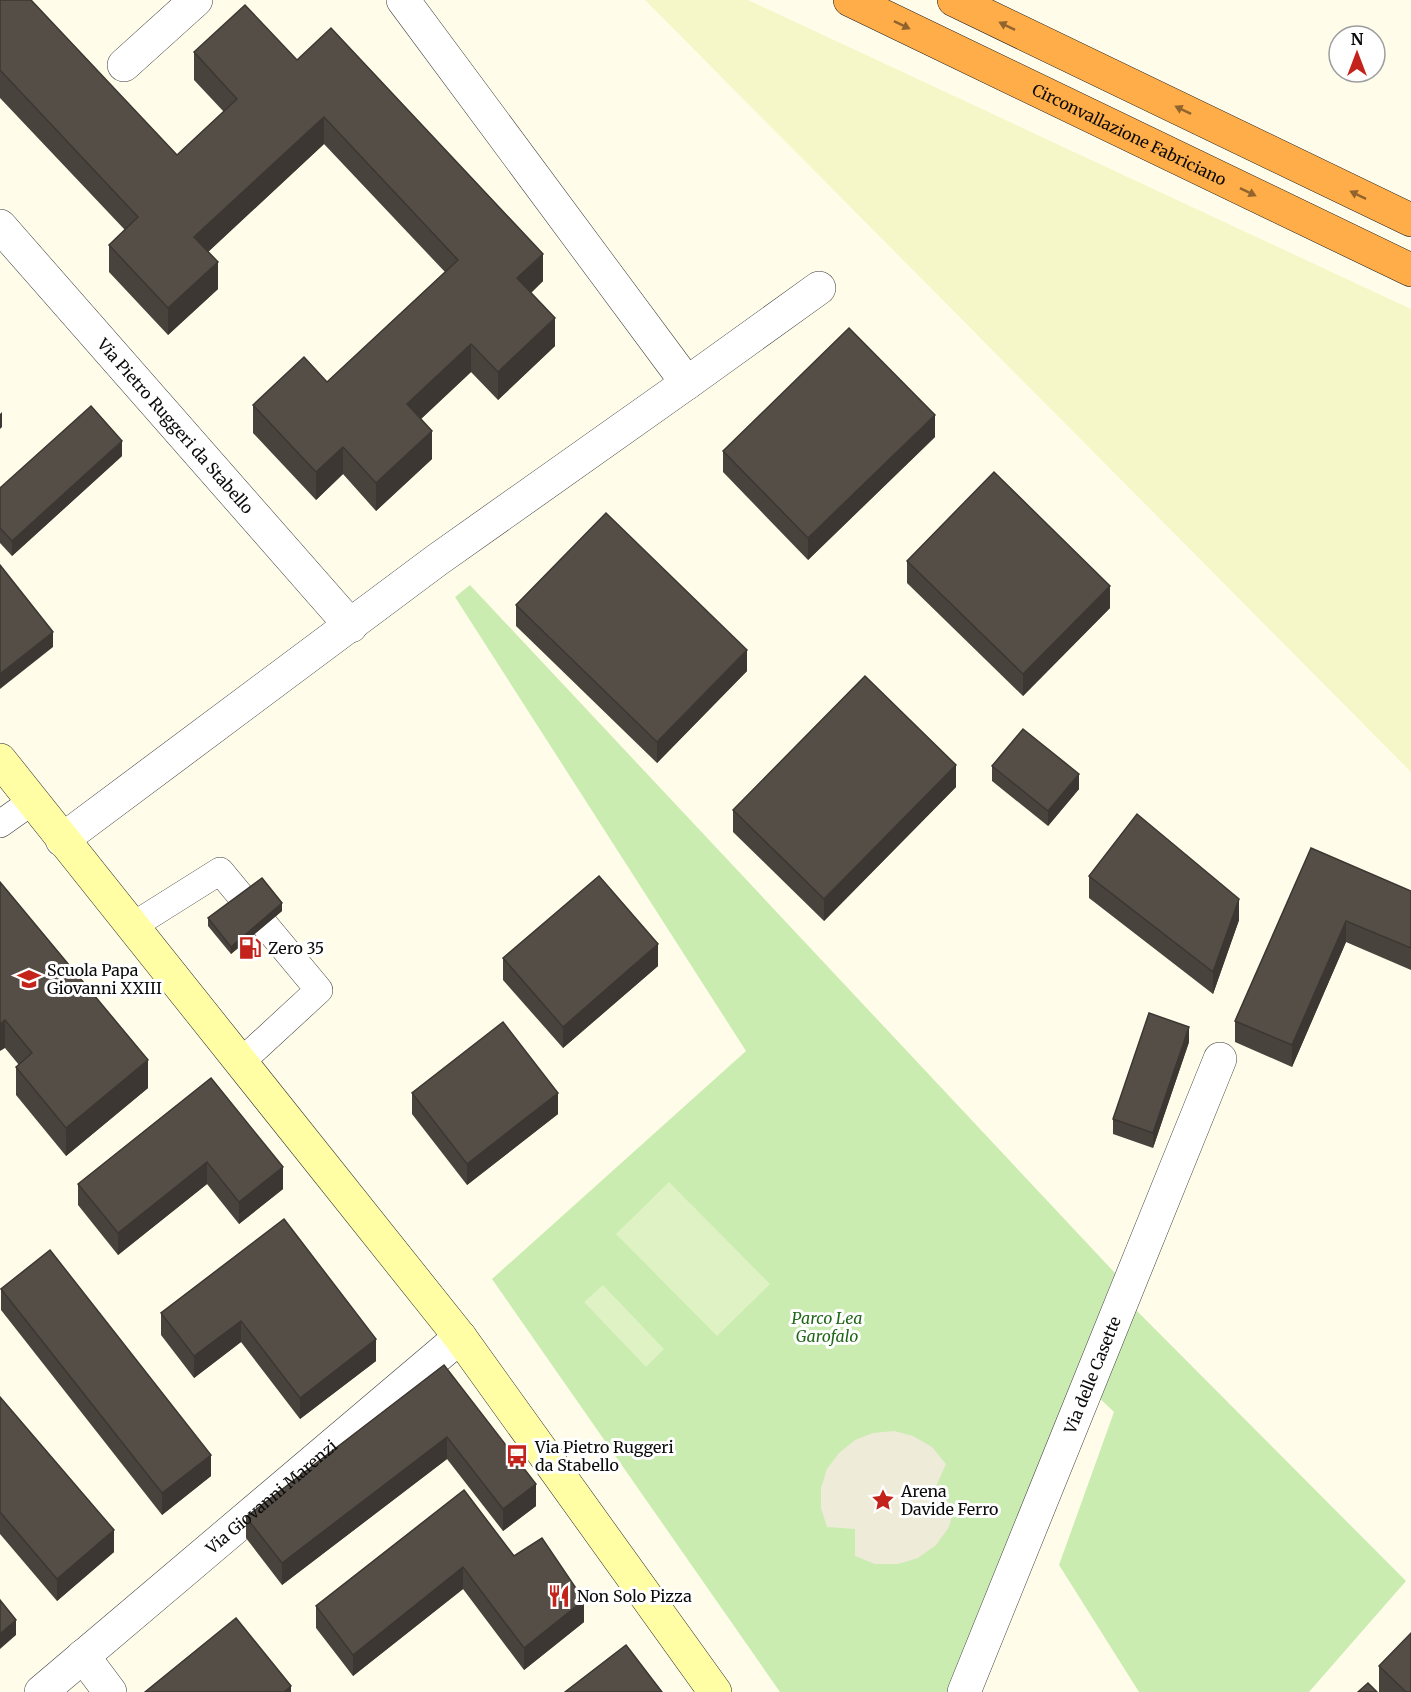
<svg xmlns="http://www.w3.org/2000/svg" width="1411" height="1692" font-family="Merriweather,serif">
	<rect width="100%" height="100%" fill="#fffdea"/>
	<!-- farmland -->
	<path fill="#f6f7c8" d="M 645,0 L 748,0 L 1411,309 L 1411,772 Z"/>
	<!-- green -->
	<g fill="#caecb1">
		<path d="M 470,585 L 1115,1273 L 948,1692 L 780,1692 L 492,1279 L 746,1051 L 455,597 Z"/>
		<path d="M 1131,1305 L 1406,1581 L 1309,1692 L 1139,1692 L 1059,1565 L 1114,1412 L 1094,1393 Z"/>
	</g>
	<!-- pitch -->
	<g fill="#def2c3">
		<path d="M 669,1182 L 770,1284 L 717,1336 L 616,1234 Z"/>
		<path d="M 603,1285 L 664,1349 L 646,1367 L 584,1302 Z"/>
	</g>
	<!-- plaza -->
	<path fill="#eeebd9" d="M 894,1431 L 913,1436 L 932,1447 L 946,1464 L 933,1493 L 955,1506 L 949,1527 L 936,1545 L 918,1558 L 898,1564 L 875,1564 L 855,1556 L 855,1529 L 827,1527 L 821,1508 L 821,1488 L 827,1469 L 839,1453 L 855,1440 L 873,1433 Z"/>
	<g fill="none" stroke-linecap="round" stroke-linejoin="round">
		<!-- lane casing -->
		<g stroke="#3e3e3e" stroke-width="28">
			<g id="lane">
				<path d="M 0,824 L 34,800"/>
				<path d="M 131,927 L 220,871 L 319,990 L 241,1062"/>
			</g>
		</g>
		<!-- street casing -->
		<g stroke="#3e3e3e" stroke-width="34">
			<g id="street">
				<path d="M 124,65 L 196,0"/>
				<path id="s1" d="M 0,226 L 351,626"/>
				<path d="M 687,383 L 819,288"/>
				<path d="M 62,840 L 437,560 L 687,383 L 403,0"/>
				<path d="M 83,1656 L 110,1692"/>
				<path id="s2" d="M 41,1692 L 460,1337"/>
				<path id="s3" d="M 964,1692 L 1220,1059"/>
			</g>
		</g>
		<!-- secondary casing -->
		<g stroke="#2d2d2d" stroke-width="34">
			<path id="secondary" d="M 0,760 L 460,1337 L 715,1692"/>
		</g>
		<!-- highway casing -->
		<g stroke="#1c1c1c" stroke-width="34">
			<g id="highway">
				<path id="s4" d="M 850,0 L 1411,270"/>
				<path d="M 954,0 L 1411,220"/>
			</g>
		</g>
		<!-- lane -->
		<use href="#lane" stroke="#fff" stroke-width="27"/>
		<!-- street -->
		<use href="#street" stroke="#fff" stroke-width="33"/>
		<!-- secondary -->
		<use href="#secondary" stroke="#fffea5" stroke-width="33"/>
		<!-- highway -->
		<use href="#highway" stroke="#fead48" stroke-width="33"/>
	</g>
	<!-- wall -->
	<g fill="#49433d">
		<path d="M 0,0 L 177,155 L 224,112 L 194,80 L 194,52 L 297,60 L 543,281 L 531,293 L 555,346 L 498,400 L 471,372 L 421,419 L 432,459 L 376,511 L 343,474 L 316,500 L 253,433 L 253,405 L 327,382 L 445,272 L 324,144 L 208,252 L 218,289 L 168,335 L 109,272 L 109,245 L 125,230 L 0,98 Z"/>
		<path d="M 935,437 L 808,560 L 723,472 L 723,451 Z"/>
		<path d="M 122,456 L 12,556 L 0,543 L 0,488 Z"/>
		<path d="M 907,561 L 1110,608 L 1023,696 L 907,583 Z"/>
		<path d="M 516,605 L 747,671 L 657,763 L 516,626 Z"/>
		<path d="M 992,766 L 1079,789 L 1048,826 L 992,781 Z"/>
		<path d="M 956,787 L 824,921 L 733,832 L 733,810 Z"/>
		<path d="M 1311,848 L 1411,891 L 1411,970 L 1346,942 L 1292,1067 L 1235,1042 L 1235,1021 Z"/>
		<path d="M 1089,876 L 1239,920 L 1213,994 L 1089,898 Z"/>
		<path d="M 0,882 L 148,1088 L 66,1156 L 16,1095 L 16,1067 L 19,1065 L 5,1048 Z"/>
		<path d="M 282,911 L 231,954 L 208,926 L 208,918 Z"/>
		<path d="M 503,958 L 658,966 L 563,1048 L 503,980 Z"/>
		<path d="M 1189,1042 L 1153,1148 L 1113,1134 L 1113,1119 Z"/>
		<path d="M 211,1078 L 283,1189 L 239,1224 L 207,1184 L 118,1255 L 78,1205 L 78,1184 Z"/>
		<path d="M 412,1093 L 558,1114 L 467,1185 L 412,1114 Z"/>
		<path d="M 284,1219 L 376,1361 L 300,1419 L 241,1342 L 194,1378 L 161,1335 L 161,1313 Z"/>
		<path d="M 1,1289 L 211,1476 L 162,1515 L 1,1310 Z"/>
		<path d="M 444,1365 L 536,1506 L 503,1531 L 447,1459 L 282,1585 L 246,1538 L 246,1517 Z"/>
		<path d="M 0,1397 L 114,1552 L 57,1601 L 0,1534 Z"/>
		<path d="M 464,1490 L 514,1556 L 584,1622 L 524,1670 L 463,1589 L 353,1676 L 316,1628 L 316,1606 Z"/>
		<path d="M 1379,1666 L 1411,1692 L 1379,1692 Z"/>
	</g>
	<!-- shaded-wall -->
	<g fill="#3c3732">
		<path d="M 324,117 L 324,144 L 194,265 L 194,237 Z"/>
		<path d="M 543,254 L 543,281 L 517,306 L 517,278 Z"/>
		<path d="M 218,262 L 218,289 L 168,335 L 168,308 Z"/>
		<path d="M 555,318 L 555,346 L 498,400 L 498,372 Z"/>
		<path d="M 471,344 L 471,372 L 407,432 L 407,404 Z"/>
		<path d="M 2,412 L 2,427 L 0,429 L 0,414 Z"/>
		<path d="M 935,415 L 935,437 L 808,560 L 808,538 Z"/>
		<path d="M 432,431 L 432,459 L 376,511 L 376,483 Z"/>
		<path d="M 122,441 L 122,456 L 12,556 L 12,541 Z"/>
		<path d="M 343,447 L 343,474 L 316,500 L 316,472 Z"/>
		<path d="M 1110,586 L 1110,608 L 1023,696 L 1023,674 Z"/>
		<path d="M 53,632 L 53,647 L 0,689 L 0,674 Z"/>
		<path d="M 747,650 L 747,671 L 657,763 L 657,742 Z"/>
		<path d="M 956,765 L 956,787 L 824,921 L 824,899 Z"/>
		<path d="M 1079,774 L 1079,789 L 1048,826 L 1048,811 Z"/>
		<path d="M 1239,899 L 1239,920 L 1213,994 L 1213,972 Z"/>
		<path d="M 282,903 L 282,911 L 231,954 L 231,947 Z"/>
		<path d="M 1346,921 L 1346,942 L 1292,1067 L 1292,1045 Z"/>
		<path d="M 658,944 L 658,966 L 563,1048 L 563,1027 Z"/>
		<path d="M 5,1020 L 5,1048 L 0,1051 L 0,1024 Z"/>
		<path d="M 1189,1027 L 1189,1042 L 1153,1148 L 1153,1133 Z"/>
		<path d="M 148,1060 L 148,1088 L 66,1156 L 66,1128 Z"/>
		<path d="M 558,1093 L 558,1114 L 467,1185 L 467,1164 Z"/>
		<path d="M 207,1162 L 207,1184 L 118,1255 L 118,1233 Z"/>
		<path d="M 283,1167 L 283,1189 L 239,1224 L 239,1202 Z"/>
		<path d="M 241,1321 L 241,1342 L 194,1378 L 194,1356 Z"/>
		<path d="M 376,1339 L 376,1361 L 300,1419 L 300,1398 Z"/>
		<path d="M 447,1437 L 447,1459 L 282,1585 L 282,1563 Z"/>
		<path d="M 211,1455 L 211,1476 L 162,1515 L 162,1493 Z"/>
		<path d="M 536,1484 L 536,1506 L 503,1531 L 503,1509 Z"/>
		<path d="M 114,1530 L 114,1552 L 57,1601 L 57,1579 Z"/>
		<path d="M 463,1567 L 463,1589 L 353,1676 L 353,1655 Z"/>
		<path d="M 584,1600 L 584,1622 L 524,1670 L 524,1648 Z"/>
		<path d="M 16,1620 L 16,1635 L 0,1649 L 0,1634 Z"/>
		<path d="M 291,1686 L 291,1692 L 284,1692 Z"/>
	</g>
	<!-- building -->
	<g fill="#554e47" stroke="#3c3732" stroke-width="1.5">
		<path d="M 0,0 L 31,0 L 177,155 L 237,99 L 194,52 L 245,5 L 297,60 L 331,28 L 543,254 L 517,278 L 555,318 L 498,372 L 471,344 L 407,404 L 432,431 L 376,483 L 343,447 L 316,472 L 253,405 L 304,357 L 327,382 L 458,260 L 324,117 L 194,237 L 218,262 L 168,308 L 109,245 L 138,217 L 0,70 Z"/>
		<path d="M 849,328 L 935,415 L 808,538 L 723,451 Z"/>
		<path d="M 91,406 L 122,441 L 12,541 L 0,528 L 0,488 Z"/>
		<path d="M 994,472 L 1110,586 L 1023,674 L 907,561 Z"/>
		<path d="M 606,513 L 747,650 L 657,742 L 516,605 Z"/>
		<path d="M 0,565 L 53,632 L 0,674 Z"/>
		<path d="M 865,676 L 956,765 L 824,899 L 733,810 Z"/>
		<path d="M 1023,729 L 1079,774 L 1048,811 L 992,766 Z"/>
		<path d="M 1137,814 L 1239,899 L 1213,972 L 1089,876 Z"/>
		<path d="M 1311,848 L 1411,891 L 1411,948 L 1346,921 L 1292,1045 L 1235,1021 Z"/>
		<path d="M 599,876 L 658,944 L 563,1027 L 503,958 Z"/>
		<path d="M 262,878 L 282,903 L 231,947 L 208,918 Z"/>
		<path d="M 0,882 L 148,1060 L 66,1128 L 16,1067 L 32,1053 L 5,1020 L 0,1024 Z"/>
		<path d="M 1149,1013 L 1189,1027 L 1153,1133 L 1113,1119 Z"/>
		<path d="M 503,1022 L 558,1093 L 467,1164 L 412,1093 Z"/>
		<path d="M 211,1078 L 283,1167 L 239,1202 L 207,1162 L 118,1233 L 78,1184 Z"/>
		<path d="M 284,1219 L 376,1339 L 300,1398 L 241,1321 L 194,1356 L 161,1313 Z"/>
		<path d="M 50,1250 L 211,1455 L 162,1493 L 1,1289 Z"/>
		<path d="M 444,1365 L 536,1484 L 503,1509 L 447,1437 L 282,1563 L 246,1517 Z"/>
		<path d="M 0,1397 L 114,1530 L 57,1579 L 0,1512 Z"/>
		<path d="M 464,1490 L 514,1556 L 542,1538 L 584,1600 L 524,1648 L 463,1567 L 353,1655 L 316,1606 Z"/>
		<path d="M 0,1600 L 16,1620 L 0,1634 Z"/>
		<path d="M 236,1618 L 291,1686 L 284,1692 L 145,1692 Z"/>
		<path d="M 1411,1633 L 1411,1692 L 1406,1692 L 1379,1666 Z"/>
		<path d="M 626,1645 L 662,1692 L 565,1692 Z"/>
		<path d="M 1368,1683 L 1377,1692 L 1358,1692 Z"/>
	</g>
	<!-- one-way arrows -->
	<defs><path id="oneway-solid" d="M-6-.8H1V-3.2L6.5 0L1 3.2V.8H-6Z" transform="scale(1.5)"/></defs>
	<g fill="#91642d">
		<use href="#oneway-solid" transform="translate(902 25) rotate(26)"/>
		<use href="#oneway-solid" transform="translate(1007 26) rotate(-154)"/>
		<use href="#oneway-solid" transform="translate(1183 110) rotate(-154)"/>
		<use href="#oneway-solid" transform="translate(1248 192) rotate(26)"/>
		<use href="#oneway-solid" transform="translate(1358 195) rotate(-154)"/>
	</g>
	<!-- icons -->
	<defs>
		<g id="fuel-bare" transform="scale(1.8)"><path d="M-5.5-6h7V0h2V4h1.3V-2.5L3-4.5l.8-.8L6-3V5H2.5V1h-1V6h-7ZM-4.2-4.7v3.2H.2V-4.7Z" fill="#c4231b" stroke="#fff" stroke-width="2.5" paint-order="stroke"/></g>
		<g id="school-bare" transform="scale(1.8)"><path d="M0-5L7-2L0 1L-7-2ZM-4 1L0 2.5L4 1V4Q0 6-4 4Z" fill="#c4231b" stroke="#fff" stroke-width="2.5" paint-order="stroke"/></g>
		<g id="bus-bare" transform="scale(1.8)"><path d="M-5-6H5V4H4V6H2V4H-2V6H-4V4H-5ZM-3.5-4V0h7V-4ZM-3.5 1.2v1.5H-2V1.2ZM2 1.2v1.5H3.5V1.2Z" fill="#c4231b" stroke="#fff" stroke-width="2.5" paint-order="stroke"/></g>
		<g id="sight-bare" transform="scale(1.8)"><path d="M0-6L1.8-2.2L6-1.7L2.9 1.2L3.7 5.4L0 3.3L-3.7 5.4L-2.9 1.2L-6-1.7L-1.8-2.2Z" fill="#c4231b" stroke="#fff" stroke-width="2.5" paint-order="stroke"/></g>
		<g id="restaurant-bare" transform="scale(1.8)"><path d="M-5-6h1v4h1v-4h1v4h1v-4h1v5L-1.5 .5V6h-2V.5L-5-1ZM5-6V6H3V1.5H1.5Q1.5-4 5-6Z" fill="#c4231b" stroke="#fff" stroke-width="2.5" paint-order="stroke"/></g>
	</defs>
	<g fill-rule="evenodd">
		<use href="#fuel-bare" x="250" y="948"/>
		<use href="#school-bare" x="29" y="979"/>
		<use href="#bus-bare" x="517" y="1456"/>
		<use href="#sight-bare" x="883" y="1500"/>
		<use href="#restaurant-bare" x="559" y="1596"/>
	</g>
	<g text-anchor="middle" stroke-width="6" stroke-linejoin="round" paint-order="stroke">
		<!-- street labels -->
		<g font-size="16" fill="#0b0b0b" stroke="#fff">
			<text dy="6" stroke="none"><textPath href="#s4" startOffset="310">Circonvallazione Fabriciano</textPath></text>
			<text dy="6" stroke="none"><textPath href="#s1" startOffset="266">Via Pietro Ruggeri da Stabello</textPath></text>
			<text dy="6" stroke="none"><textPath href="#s3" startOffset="342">Via delle Casette</textPath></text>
			<text dy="6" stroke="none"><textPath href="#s2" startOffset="302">Via Giovanni Marenzi</textPath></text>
		</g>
		<!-- poi labels -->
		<g font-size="16" fill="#0b0b0b" stroke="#fff" text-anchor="start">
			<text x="268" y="954">Zero 35</text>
			<text x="47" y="976">Scuola Papa<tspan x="47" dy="18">Giovanni XXIII</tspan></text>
			<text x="535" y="1453">Via Pietro Ruggeri<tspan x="535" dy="18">da Stabello</tspan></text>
			<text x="901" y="1497">Arena<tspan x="901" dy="18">Davide Ferro</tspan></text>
			<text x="577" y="1602">Non Solo Pizza</text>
		</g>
		<!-- park labels -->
		<g font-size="16" font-style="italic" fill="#216718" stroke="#fff">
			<text x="827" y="1324">Parco Lea<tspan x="827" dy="18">Garofalo</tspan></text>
		</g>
	</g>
	<!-- north arrow -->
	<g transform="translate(1357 54)"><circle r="28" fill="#ffffff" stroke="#9d9d9d" stroke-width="1.5"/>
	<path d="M0-4.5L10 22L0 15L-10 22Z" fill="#c4231b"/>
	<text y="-9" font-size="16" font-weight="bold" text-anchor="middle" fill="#0b0b0b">N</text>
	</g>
</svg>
